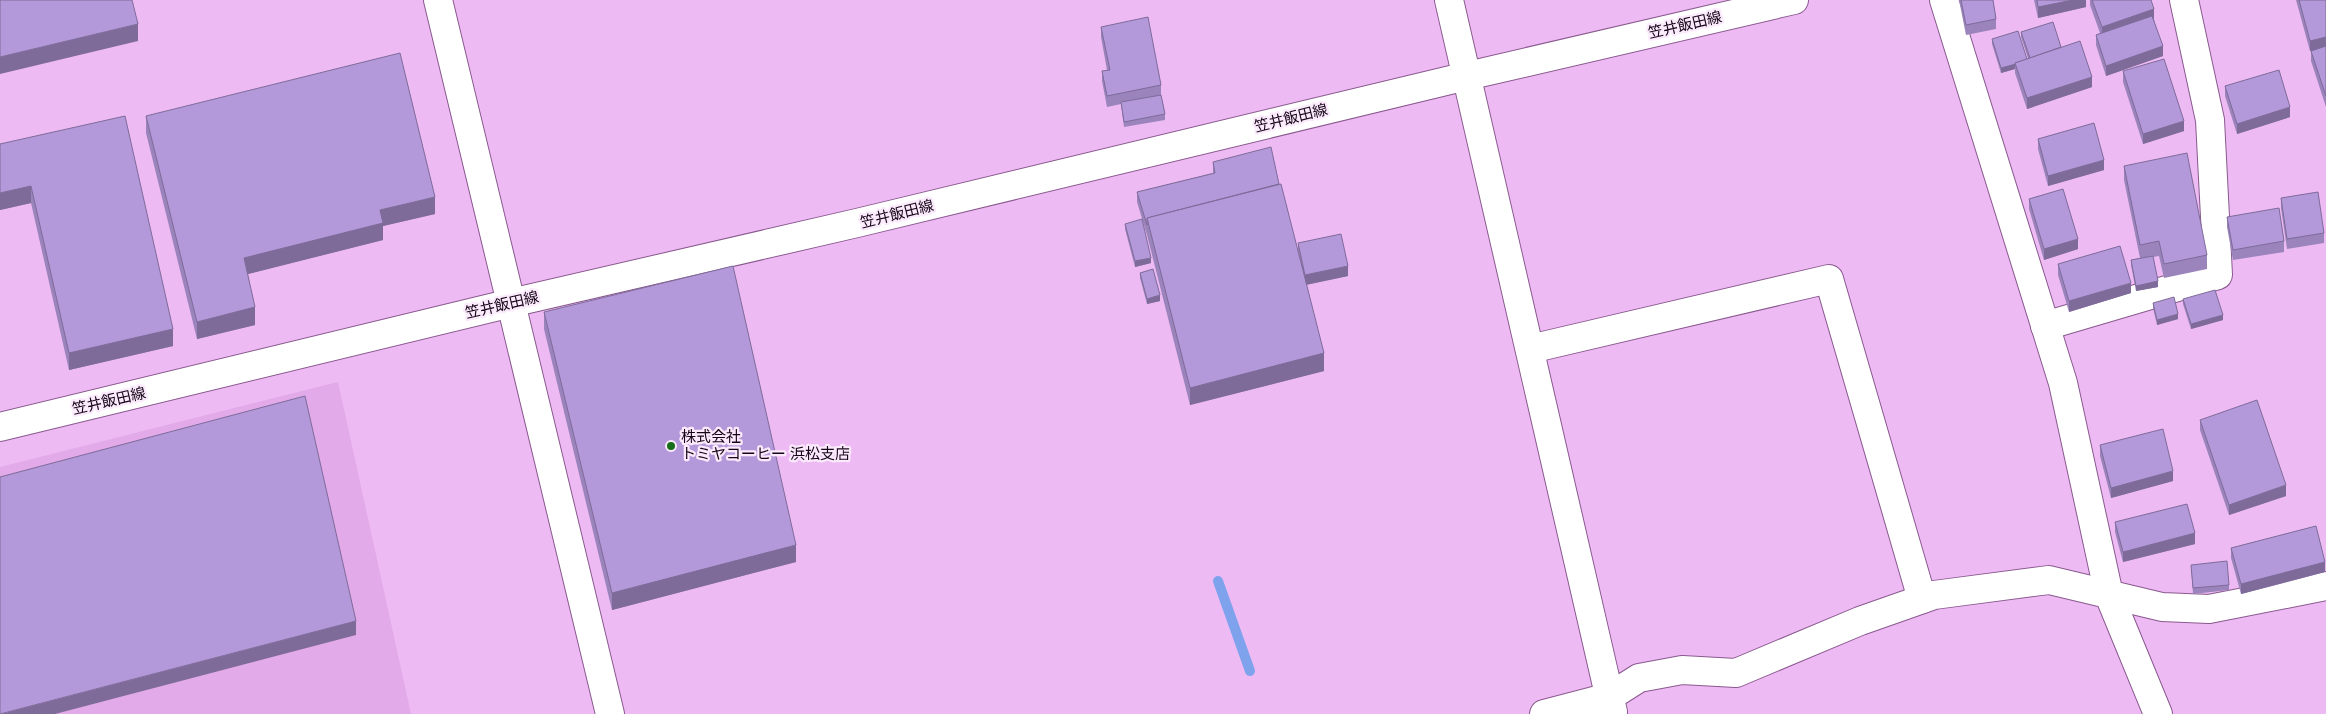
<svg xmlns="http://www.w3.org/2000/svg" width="2326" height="714" font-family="Poppins,'Noto Sans JP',sans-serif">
	<rect width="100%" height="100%" fill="#eebaf4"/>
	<!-- built -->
	<path fill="#e2aae8" d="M 338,382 L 411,714 L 0,714 L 0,467 Z"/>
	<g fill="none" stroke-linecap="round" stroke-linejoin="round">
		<!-- stream -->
		<path stroke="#7ea3ec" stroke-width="10" d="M 1218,581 L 1250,671"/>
		<!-- minor casing -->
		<g stroke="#895a8e" stroke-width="30">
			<g id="minor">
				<path d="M 438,0 L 610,714"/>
				<path d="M 1449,0 L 1613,712"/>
				<path d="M 1944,0 L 2063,383 L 2109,595 L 2158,714"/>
				<path d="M 2045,326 L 2218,275 L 2210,120 L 2184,0"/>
				<path d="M 1530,349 L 1829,279 L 1922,599"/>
				<path d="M 1544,714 L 1609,697 L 1639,678 L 1682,670 L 1736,673 L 1860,621 L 1934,595 L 2049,580 L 2162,607 L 2209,609 L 2326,586"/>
			</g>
		</g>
		<!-- major casing -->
		<g stroke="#895a8e" stroke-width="30">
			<path id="major" d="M 0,427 L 511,303 L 857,223 L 1467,76 L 1794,0"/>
		</g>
		<!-- minor -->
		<use href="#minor" stroke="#fff" stroke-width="28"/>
		<!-- major -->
		<use href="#major" stroke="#fff" stroke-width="28"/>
	</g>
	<!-- wall -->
	<g fill="#9b84bb">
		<path d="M 1959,0 L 1993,0 L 1996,19 L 1996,29 L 1966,35 Z"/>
		<path d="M 2034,0 L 2086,0 L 2086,7 L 2038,18 Z"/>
		<path d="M 2090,0 L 2151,0 L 2154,19 L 2163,56 L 2106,76 L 2096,45 L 2096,35 L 2100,33 L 2090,5 Z"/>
		<path d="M 2296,0 L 2326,0 L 2326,107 L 2311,61 L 2311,51 L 2310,51 Z"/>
		<path d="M 1101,27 L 1161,85 L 1161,95 L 1165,114 L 1165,120 L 1124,127 L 1121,104 L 1107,107 L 1102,81 L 1102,71 L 1107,70 L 1101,37 Z"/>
		<path d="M 2021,32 L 2061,47 L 2092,87 L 2027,109 L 2015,73 L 2015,69 L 2001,73 L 1992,44 L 1992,39 L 2027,59 L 2028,58 L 2021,37 Z"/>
		<path d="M 2123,71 L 2184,131 L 2143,144 L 2123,82 Z"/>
		<path d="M 2225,86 L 2290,117 L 2237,134 L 2225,96 Z"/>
		<path d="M 146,116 L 435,214 L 383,226 L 383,240 L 248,274 L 255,325 L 197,339 L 146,133 Z"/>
		<path d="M 2038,139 L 2104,170 L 2048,186 L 2038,149 Z"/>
		<path d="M 0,144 L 173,346 L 69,370 L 31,203 L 0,210 Z"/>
		<path d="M 1213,162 L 1279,184 L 1298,253 L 1298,243 L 1348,276 L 1306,285 L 1324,371 L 1190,405 L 1147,235 L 1137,202 L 1137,192 L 1213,173 Z"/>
		<path d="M 2124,166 L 2207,255 L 2207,269 L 2164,278 L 2159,256 L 2153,257 L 2158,287 L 2136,291 L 2131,265 L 2131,260 L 2140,258 L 2124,180 Z"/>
		<path d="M 2281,198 L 2324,233 L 2324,243 L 2287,249 L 2281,208 Z"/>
		<path d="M 2029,199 L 2078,249 L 2044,260 L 2029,209 Z"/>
		<path d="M 2227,217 L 2284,241 L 2284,252 L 2233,260 L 2227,227 Z"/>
		<path d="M 1125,224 L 1151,263 L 1135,267 L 1125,229 Z"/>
		<path d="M 2058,264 L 2131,293 L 2069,312 L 2058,275 Z"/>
		<path d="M 1140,273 L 1160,301 L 1147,304 L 1140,278 Z"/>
		<path d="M 2183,299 L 2223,320 L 2191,329 L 2183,304 Z"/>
		<path d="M 2153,303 L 2178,319 L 2157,325 L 2153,308 Z"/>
		<path d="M 544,312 L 796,562 L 612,610 L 544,329 Z"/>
		<path d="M 2200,420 L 2286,496 L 2229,515 L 2200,430 Z"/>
		<path d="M 2100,445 L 2173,481 L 2111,498 L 2100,456 Z"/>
		<path d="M 2115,522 L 2195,544 L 2123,562 L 2115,532 Z"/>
		<path d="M 2231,548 L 2325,572 L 2241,594 L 2231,558 Z"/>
		<path d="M 2191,565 L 2229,585 L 2229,590 L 2193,594 Z"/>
	</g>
	<!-- shaded-wall -->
	<g fill="#7e6b99">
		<path d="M 2073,0 L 2086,0 L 2086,7 L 2038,18 L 2038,7 Z"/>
		<path d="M 2154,9 L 2154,19 L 2102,37 L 2102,27 Z"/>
		<path d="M 138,24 L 138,41 L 0,74 L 0,57 Z"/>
		<path d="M 2326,37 L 2326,47 L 2310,51 L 2310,41 Z"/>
		<path d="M 2163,46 L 2163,56 L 2106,76 L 2106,66 Z"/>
		<path d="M 2015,64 L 2015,69 L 2001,73 L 2001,68 Z"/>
		<path d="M 2092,77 L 2092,87 L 2027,109 L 2027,98 Z"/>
		<path d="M 2290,107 L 2290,117 L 2237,134 L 2237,124 Z"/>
		<path d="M 2184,121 L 2184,131 L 2143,144 L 2143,134 Z"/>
		<path d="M 2104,160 L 2104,170 L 2048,186 L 2048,176 Z"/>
		<path d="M 31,186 L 31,203 L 0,210 L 0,193 Z"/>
		<path d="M 435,197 L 435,214 L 383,226 L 383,240 L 244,275 L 244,258 L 380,210 Z"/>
		<path d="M 2078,239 L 2078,249 L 2044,260 L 2044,249 Z"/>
		<path d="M 1151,258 L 1151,263 L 1135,267 L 1135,261 Z"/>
		<path d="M 1348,266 L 1348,276 L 1305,285 L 1305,275 Z"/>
		<path d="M 2158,281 L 2158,287 L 2136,291 L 2136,286 Z"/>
		<path d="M 2131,283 L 2131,293 L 2069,312 L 2069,301 Z"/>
		<path d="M 1160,295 L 1160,301 L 1147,304 L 1147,299 Z"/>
		<path d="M 255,307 L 255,325 L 197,339 L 197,322 Z"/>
		<path d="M 2178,314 L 2178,319 L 2157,325 L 2157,320 Z"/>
		<path d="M 2223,315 L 2223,320 L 2191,329 L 2191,324 Z"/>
		<path d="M 173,329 L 173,346 L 69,370 L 69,353 Z"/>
		<path d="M 1324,353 L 1324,371 L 1190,405 L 1190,388 Z"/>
		<path d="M 2173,471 L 2173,481 L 2111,498 L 2111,488 Z"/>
		<path d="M 2286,485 L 2286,496 L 2229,515 L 2229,505 Z"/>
		<path d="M 2195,533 L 2195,544 L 2123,562 L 2123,552 Z"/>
		<path d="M 796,545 L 796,562 L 612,610 L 612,593 Z"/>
		<path d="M 2325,562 L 2325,572 L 2241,594 L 2241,584 Z"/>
		<path d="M 356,621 L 356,635 L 55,714 L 1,714 Z"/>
	</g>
	<!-- building -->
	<g fill="#b499da" stroke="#7e6b99">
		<path d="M 0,0 L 132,0 L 138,24 L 0,57 Z"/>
		<path d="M 1961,0 L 1993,0 L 1996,19 L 1966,25 Z"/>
		<path d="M 2037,0 L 2073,0 L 2038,7 Z"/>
		<path d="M 2092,0 L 2151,0 L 2154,9 L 2102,27 Z"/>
		<path d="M 2299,0 L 2326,0 L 2326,37 L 2310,41 Z"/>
		<path d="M 2152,16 L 2163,46 L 2106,66 L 2096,35 Z"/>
		<path d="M 1148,17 L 1161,85 L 1107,96 L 1102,71 L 1110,70 L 1101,27 Z"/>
		<path d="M 2053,22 L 2061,47 L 2030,58 L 2021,32 Z"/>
		<path d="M 2018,31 L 2027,59 L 2015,63 L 2016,64 L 2001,68 L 1992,39 Z"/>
		<path d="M 2080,41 L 2092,77 L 2027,98 L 2015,63 Z"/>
		<path d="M 2326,46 L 2326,96 L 2311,51 Z"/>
		<path d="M 400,53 L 435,197 L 380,210 L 383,223 L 244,258 L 255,307 L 197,322 L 146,116 Z"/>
		<path d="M 2164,59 L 2184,121 L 2143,134 L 2123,71 Z"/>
		<path d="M 2279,70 L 2290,107 L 2237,124 L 2225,86 Z"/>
		<path d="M 1161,95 L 1165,114 L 1124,122 L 1121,102 Z"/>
		<path d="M 125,116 L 173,329 L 69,353 L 31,186 L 0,193 L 0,144 Z"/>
		<path d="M 2094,123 L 2104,160 L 2048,176 L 2038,139 Z"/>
		<path d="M 1271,147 L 1279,184 L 1147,218 L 1147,225 L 1137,192 L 1215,173 L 1213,162 Z"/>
		<path d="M 2187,153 L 2207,255 L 2164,264 L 2159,241 L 2140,245 L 2124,166 Z"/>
		<path d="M 1281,184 L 1324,353 L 1190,388 L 1147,218 Z"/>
		<path d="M 2063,189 L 2078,239 L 2044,249 L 2029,199 Z"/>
		<path d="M 2318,192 L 2324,233 L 2287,239 L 2281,198 Z"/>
		<path d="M 2279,208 L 2284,241 L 2233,250 L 2227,217 Z"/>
		<path d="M 1142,219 L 1151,258 L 1135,261 L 1125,224 Z"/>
		<path d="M 1341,234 L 1348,266 L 1305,275 L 1298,243 Z"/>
		<path d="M 2120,246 L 2131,283 L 2069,301 L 2058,264 Z"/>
		<path d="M 2153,256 L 2158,281 L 2136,286 L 2131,260 Z"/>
		<path d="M 733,266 L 796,545 L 612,593 L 544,312 Z"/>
		<path d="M 1153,269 L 1160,295 L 1147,299 L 1140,273 Z"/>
		<path d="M 2215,290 L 2223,315 L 2191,324 L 2183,299 Z"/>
		<path d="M 2174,297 L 2178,314 L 2157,320 L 2153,303 Z"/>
		<path d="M 305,396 L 356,621 L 0,714 L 0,477 Z"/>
		<path d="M 2257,400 L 2286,485 L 2229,505 L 2200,420 Z"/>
		<path d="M 2163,429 L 2173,471 L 2111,488 L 2100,445 Z"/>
		<path d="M 2187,504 L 2195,533 L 2123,552 L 2115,522 Z"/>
		<path d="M 2316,526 L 2325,562 L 2241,584 L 2231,548 Z"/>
		<path d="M 2227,561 L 2229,585 L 2193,588 L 2191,565 Z"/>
	</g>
	<!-- markers -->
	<circle fill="#166e19" stroke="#faeafb" stroke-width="2" cx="671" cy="446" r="5"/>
	<g text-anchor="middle" stroke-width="4.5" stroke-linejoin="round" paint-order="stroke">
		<!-- street labels -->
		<g font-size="15" fill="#160518" stroke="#faeafb">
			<text transform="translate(1685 25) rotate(-13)" y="5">笠井飯田線</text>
			<text transform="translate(1291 118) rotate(-14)" y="5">笠井飯田線</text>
			<text transform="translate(897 214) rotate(-14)" y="5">笠井飯田線</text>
			<text transform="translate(502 305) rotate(-13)" y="5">笠井飯田線</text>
			<text transform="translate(109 401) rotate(-13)" y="5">笠井飯田線</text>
		</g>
		<!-- poi labels -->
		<g font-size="15" fill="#160518" stroke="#faeafb" text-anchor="start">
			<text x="681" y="442">株式会社<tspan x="681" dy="17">トミヤコーヒー 浜松支店</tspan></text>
		</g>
	</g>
</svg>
